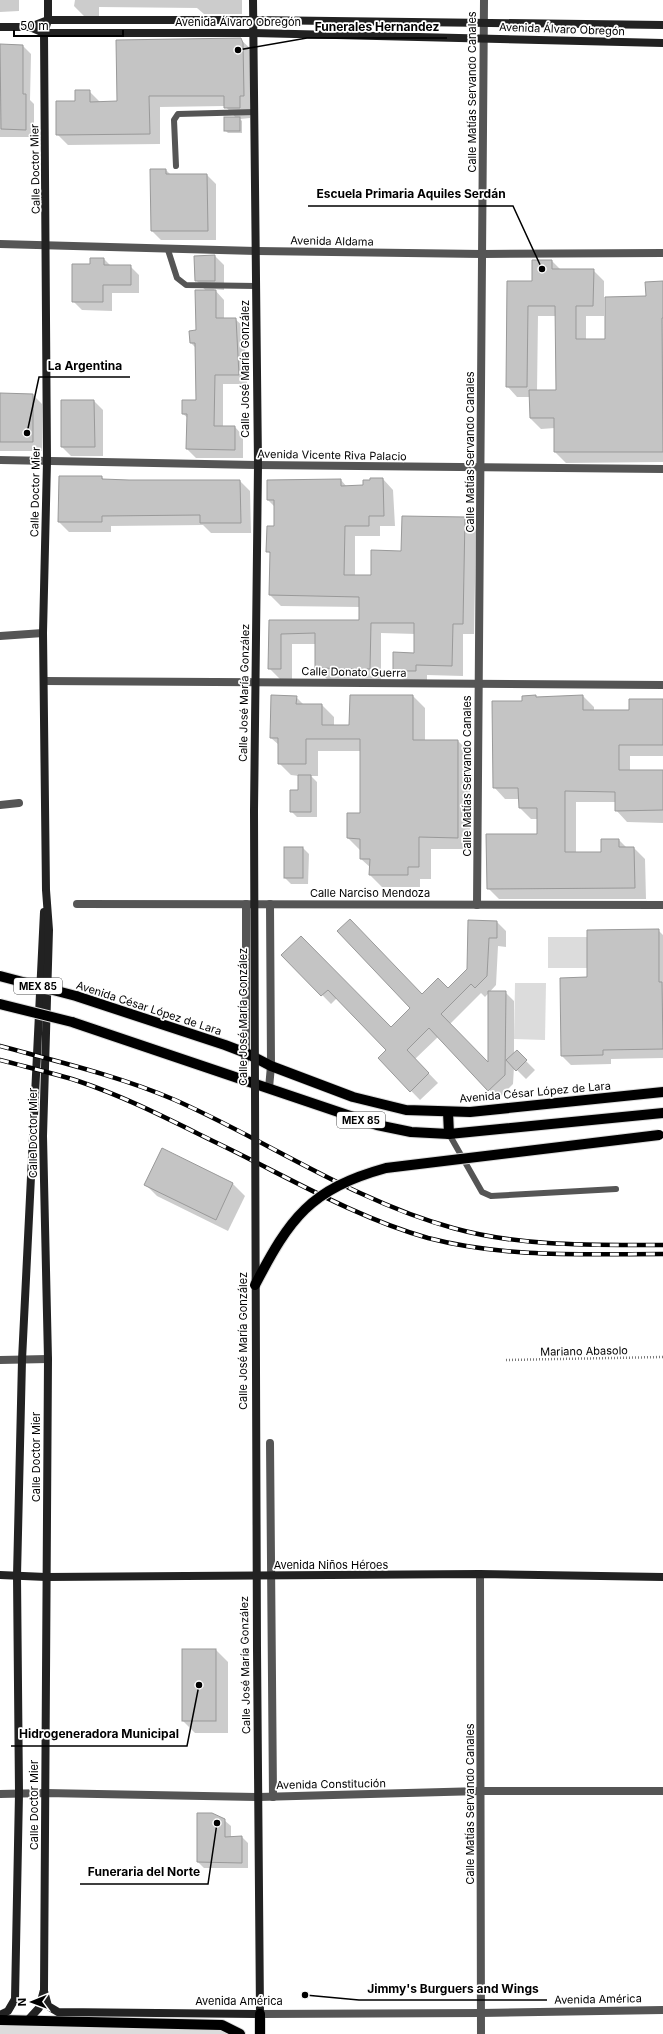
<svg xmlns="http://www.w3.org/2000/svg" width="663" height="2034" font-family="Inter,sans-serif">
	<rect width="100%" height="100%" fill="#fff"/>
	<!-- green -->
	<g fill="#dcdcdc">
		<path d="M 548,937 L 604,937 L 605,968 L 548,968 Z"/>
		<path d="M 515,983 L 546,983 L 545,1040 L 514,1039 Z"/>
		<path d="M 0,2021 L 221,2026 L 239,2034 L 0,2034 Z"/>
	</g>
	<!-- shadow -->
	<g fill="#0003" fill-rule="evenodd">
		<path d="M 0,0 L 19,0 L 19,11 L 0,12 Z"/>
		<path d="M 75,0 L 242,0 L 242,14 L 204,14 L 197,8 L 99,7 L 99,16 L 84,16 L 74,6 Z"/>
		<path d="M 241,40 L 252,50 L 250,118 L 240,119 L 242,121 L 242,133 L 228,133 L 225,130 L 236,118 L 225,106 L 160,107 L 160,144 L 68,145 L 57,134 L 76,102 L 89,91 L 100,102 L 118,102 Z"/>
		<path d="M 0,45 L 23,46 L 31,54 L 30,100 L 34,104 L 34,137 L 0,137 Z"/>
		<path d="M 151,170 L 166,170 L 171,175 L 207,175 L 216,184 L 216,240 L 161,240 L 152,231 Z"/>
		<path d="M 215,256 L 224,265 L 224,290 L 214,289 L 224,300 L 224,319 L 235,319 L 244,327 L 247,384 L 223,384 L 223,427 L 235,427 L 243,436 L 243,458 L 196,458 L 187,449 L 188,418 L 183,414 L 197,401 L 197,349 L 191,343 L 190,332 L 197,331 L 206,291 L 196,280 Z"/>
		<path d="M 91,259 L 104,259 L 111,266 L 130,266 L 139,275 L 139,293 L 112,293 L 112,311 L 82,310 L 73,301 L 91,265 Z"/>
		<path d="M 552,261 L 561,270 L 593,270 L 604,281 L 604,316 L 586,316 L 586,340 L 606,340 L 663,282 L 663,462 L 566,463 L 555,452 L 555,428 L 541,429 L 530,418 L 530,397 L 517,397 L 507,386 L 533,282 ZM 538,316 L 556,316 L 557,391 L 537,391 Z"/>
		<path d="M 0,394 L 33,395 L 42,404 L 42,451 L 0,451 Z"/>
		<path d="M 94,401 L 103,410 L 103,456 L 71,456 L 62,447 Z"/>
		<path d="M 102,477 L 104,480 L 240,481 L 250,491 L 251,533 L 211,533 L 203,525 L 111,526 L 111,532 L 69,532 L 59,522 Z"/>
		<path d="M 383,479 L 393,490 L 395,526 L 380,526 L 380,536 L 355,536 L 355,576 L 372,576 L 402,552 L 465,518 L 476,529 L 474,634 L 463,634 L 463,676 L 427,675 L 427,681 L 405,681 L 394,670 L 415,654 L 415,634 L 381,633 L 381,680 L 327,679 L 316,668 L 316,644 L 292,644 L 292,679 L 280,679 L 269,668 L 270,621 L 360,621 L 360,607 L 281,606 L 270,595 L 271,554 L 267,551 L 275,527 L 275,507 L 268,500 L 341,480 L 347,487 L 364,486 Z"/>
		<path d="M 413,696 L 425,708 L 425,741 L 458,741 L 470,753 L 470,849 L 431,849 L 431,879 L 420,879 L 420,887 L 382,887 L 370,875 L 371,868 L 361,859 L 360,850 L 348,838 L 361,814 L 361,751 L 318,751 L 318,776 L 311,776 L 317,782 L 317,817 L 297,817 L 291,811 L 299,791 L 299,776 L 291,775 L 279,763 L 279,745 L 271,738 L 296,697 L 304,705 L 322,705 L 334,717 L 334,726 L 350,726 Z"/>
		<path d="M 536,696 L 537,698 L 583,696 L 594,707 L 594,711 L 630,711 L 663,700 L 663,756 L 630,756 L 630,771 L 663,771 L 663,823 L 627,822 L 616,810 L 616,802 L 576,802 L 576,853 L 602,853 L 619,840 L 627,848 L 634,848 L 645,859 L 646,899 L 499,899 L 488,888 L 538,835 L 538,819 L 531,819 L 520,808 L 520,799 L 505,799 L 494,787 L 523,702 Z"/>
		<path d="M 303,848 L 309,854 L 308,884 L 291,884 L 285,878 Z"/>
		<path d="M 497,922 L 506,931 L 506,947 L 498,946 L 496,985 L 485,997 L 481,993 L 450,1024 L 489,1064 L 505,992 L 514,1001 L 514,1054 L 525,1060 L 535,1070 L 526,1079 L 514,1067 L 513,1084 L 498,1099 L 439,1036 L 415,1059 L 438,1083 L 420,1100 L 379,1058 L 388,1050 L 337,998 L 331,1004 L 283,955 L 391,1028 L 423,995 L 448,989 L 468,969 Z"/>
		<path d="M 658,930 L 663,935 L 663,1058 L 611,1059 L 611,1064 L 571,1065 L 562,1056 L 588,978 Z"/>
		<path d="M 162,1149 L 233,1184 L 245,1196 L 228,1231 L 157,1196 L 145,1184 Z"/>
		<path d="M 216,1650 L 228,1662 L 228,1733 L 195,1733 L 183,1721 Z"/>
		<path d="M 224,1820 L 231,1826 L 231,1838 L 242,1837 L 248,1843 L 248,1868 L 204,1868 L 198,1862 Z"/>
	</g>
	<!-- building -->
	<g fill="#c4c4c4" stroke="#999">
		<path d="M 241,38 L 243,43 L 244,96 L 240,96 L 240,108 L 224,108 L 224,96 L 149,96 L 150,134 L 56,135 L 56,101 L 75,101 L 75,90 L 90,90 L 90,102 L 117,101 L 116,40 Z"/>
		<path d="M 0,44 L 23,45 L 23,94 L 26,94 L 26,130 L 1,129 Z"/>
		<rect x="224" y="117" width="16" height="14"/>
		<path d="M 150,169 L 166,169 L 166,174 L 207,174 L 208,231 L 151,231 Z"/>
		<path d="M 215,255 L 215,281 L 195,281 L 194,256 Z"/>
		<path d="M 90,258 L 104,258 L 104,265 L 131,265 L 131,285 L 103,285 L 103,302 L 72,302 L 72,264 L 90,264 Z"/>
		<path d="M 532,260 L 552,260 L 552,269 L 594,269 L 593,306 L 576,306 L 576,339 L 605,339 L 605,297 L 646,296 L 645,282 L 663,281 L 663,318 L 662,318 L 663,452 L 554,452 L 554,418 L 530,418 L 529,390 L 556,390 L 555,306 L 528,306 L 527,387 L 506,387 L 507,281 L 532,281 Z"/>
		<path d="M 195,290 L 216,290 L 216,318 L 236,318 L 239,375 L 215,375 L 214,426 L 235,426 L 235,450 L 186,449 L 187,414 L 182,414 L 182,400 L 196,400 L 195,343 L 190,343 L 189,331 L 196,330 Z"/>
		<path d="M 0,393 L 33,394 L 33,442 L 0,442 Z"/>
		<path d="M 61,400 L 94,400 L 95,447 L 61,447 Z"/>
		<path d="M 59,476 L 102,476 L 102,479 L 129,480 L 240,480 L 241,523 L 200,523 L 200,515 L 102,516 L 102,522 L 58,522 Z"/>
		<path d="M 370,478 L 383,478 L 384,516 L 369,516 L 369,526 L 345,526 L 344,575 L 371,575 L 371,550 L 401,551 L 402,516 L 465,517 L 463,624 L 453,624 L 452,666 L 416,665 L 416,671 L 393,671 L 393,652 L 414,653 L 414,623 L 371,623 L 370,669 L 315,668 L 315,633 L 281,634 L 281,669 L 268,669 L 269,620 L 359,620 L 359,597 L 269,595 L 270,552 L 266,552 L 267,526 L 274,526 L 274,500 L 267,500 L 267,480 L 341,479 L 341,486 L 363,485 L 363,480 L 370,480 Z"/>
		<path d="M 271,695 L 297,696 L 296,704 L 322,704 L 322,725 L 349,725 L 350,695 L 413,695 L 413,740 L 458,740 L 458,838 L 419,837 L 419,867 L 408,867 L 408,875 L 369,875 L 370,859 L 360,859 L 360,839 L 347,838 L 347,813 L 360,813 L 360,739 L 306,739 L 306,764 L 278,764 L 278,738 L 270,738 Z"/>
		<path d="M 536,695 L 536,697 L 583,695 L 583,710 L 629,710 L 629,699 L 663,699 L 663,745 L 619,745 L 619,770 L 663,770 L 663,810 L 615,811 L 615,792 L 565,791 L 565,852 L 601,852 L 601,839 L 619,839 L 619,847 L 634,847 L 635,888 L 487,889 L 486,834 L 537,834 L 537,808 L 519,808 L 518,788 L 493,788 L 492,701 L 522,701 L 522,696 Z"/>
		<path d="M 298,775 L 311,775 L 311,812 L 290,812 L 290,790 L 298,790 Z"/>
		<rect x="284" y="847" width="19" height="31"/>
		<path d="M 350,919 L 422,994 L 438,978 L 448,988 L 467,969 L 468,920 L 497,921 L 497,938 L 489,938 L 487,976 L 475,988 L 471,984 L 441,1014 L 488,1062 L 488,991 L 506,991 L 505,1075 L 488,1091 L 429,1028 L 407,1050 L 429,1073 L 410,1092 L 378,1058 L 386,1050 L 328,990 L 321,996 L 281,955 L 301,936 L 391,1027 L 410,1008 L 337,931 Z"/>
		<path d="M 659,929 L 659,982 L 662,982 L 663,1049 L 603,1050 L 603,1055 L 561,1056 L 560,978 L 587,977 L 587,930 Z"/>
		<path d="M 517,1050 L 527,1060 L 516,1071 L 506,1060 Z"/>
		<path d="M 162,1148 L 233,1183 L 216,1220 L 144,1185 Z"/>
		<rect x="182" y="1649" width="34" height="72"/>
		<path d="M 197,1813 L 212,1813 L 225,1819 L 225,1837 L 242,1836 L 242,1863 L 197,1862 Z"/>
	</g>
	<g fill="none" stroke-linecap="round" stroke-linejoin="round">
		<!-- primary casing -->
		<g stroke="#dbdbdb" stroke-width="12">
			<g id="primary">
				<path d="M 76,996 L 225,1045 L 246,1053 L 271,1066 L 353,1097 L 406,1110 L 470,1112 L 663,1092"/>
				<path d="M 72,1022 L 377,1125 L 411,1132 L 449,1134 L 663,1113"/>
				<path d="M 448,1112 L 449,1134"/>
				<path d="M 260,2014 L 260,2034"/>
				<path d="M 0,2020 L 222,2025 L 240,2034"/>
			</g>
		</g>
		<!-- path -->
		<path stroke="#777" stroke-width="2.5" stroke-dasharray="1 2" stroke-linecap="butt" d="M 506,1360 L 663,1357"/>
		<!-- lane -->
		<g stroke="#555" stroke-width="6">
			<path d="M 176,166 L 174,120 L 178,114 L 255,112"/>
			<path d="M 168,250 L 177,278 L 186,285 L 257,286"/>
			<path d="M 449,1134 L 482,1192 L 491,1196 L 616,1189"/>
		</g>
		<!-- street -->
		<g stroke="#555" stroke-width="8">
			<path d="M 0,244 L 257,251 L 482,254 L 663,253"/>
			<path d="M 0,460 L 258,465 L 663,469"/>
			<path d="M 0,636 L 43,633"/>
			<path d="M 44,681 L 663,685"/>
			<path d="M 0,805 L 19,803"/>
			<path d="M 77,904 L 663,905"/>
			<path d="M 477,905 L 484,0"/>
			<path d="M 242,1079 L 246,1053 L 246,904"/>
			<path d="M 269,1088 L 271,1066 L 270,904"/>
			<path d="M 0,1360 L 48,1359"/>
			<path d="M 270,1443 L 273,1797"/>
			<path d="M 480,1574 L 481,2034"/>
			<path d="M 0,1794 L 45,1793 L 259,1797 L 481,1791 L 663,1791"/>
			<path d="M 260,2014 L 481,2013 L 663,2010"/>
		</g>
		<!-- secondary -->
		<g stroke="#222" stroke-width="8">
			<path d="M 253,0 L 258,465 L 254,811"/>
			<path d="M 0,27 L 30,27 L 48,20 L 253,20 L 663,25"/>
			<path d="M 30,27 L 44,33 L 253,33 L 663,43"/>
			<path d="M 0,1575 L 46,1577 L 480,1574 L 663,1577"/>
			<path d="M 44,1991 L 48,2006 L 58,2012 L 260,2014 L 257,1649"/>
			<path d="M 0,2015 L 8,2011 L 15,1999 L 19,1793 L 17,1576 L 22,1360 L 44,912"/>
			<path d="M 28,2020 L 39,2008 L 44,1990 L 48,1359 L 43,1136 L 49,930 L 46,890 L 43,633 L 47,461 L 44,33 L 48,20 L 48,0"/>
		</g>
		<!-- primary -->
		<use href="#primary" stroke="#000" stroke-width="10"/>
		<!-- rail casing -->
		<g stroke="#000" stroke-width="4.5">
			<g id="rail">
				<path d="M 0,1046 C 59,1062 119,1076 175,1100 C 268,1141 354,1201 453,1228 C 521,1247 593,1245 663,1245"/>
				<path d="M 0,1060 C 26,1067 53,1073 78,1081 C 126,1097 172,1121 217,1143 C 286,1176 354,1217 428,1238 C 505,1258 584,1254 663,1254"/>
			</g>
		</g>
		<!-- rail -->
		<use href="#rail" stroke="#fff" stroke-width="3" stroke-dasharray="9" stroke-linecap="butt"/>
		<!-- primary-bridge casing -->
		<g stroke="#dbdbdb" stroke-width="12" stroke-linecap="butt">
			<g id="primary-bridge">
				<path d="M 0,976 L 76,996"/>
				<path d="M 0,1004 L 72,1022"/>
				<path d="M 255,1285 C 290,1218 310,1189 386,1168 L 659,1135"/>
			</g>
		</g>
		<!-- secondary-bridge -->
		<path stroke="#222" stroke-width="8" d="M 254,811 L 257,1649"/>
		<!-- primary-bridge -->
		<use href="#primary-bridge" stroke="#000" stroke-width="10"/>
	</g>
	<g text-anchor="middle" stroke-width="3.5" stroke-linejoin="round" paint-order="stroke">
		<!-- shield labels -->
		<g fill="#fff" stroke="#4c4c4c" stroke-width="1">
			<rect x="14" y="978" width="48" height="16" rx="3"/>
			<rect x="337" y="1112" width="48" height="16" rx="3"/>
		</g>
		<g font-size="10" font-weight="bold" fill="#000">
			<text x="38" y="990">MEX 85</text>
			<text x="361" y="1124">MEX 85</text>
		</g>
		<!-- street labels -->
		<g font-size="11" fill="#000" stroke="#fff">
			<text x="238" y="26">Avenida Álvaro Obregón</text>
			<text transform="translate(562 29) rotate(2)" y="4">Avenida Álvaro Obregón</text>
			<text transform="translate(472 92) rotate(-90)" y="4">Calle Matías Servando Canales</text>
			<text transform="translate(35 169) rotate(-91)" y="4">Calle Doctor Mier</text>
			<text transform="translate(332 241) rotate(1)" y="4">Avenida Aldama</text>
			<text transform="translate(245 369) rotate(-90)" y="4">Calle José María González</text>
			<text transform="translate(470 452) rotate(-90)" y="4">Calle Matías Servando Canales</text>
			<text transform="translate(332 455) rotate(1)" y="4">Avenida Vicente Riva Palacio</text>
			<text transform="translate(35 492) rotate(-89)" y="4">Calle Doctor Mier</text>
			<text transform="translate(354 672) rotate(1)" y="4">Calle Donato Guerra</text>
			<text transform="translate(244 693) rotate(-89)" y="4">Calle José María González</text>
			<text transform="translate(467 776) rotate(-90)" y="4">Calle Matías Servando Canales</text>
			<text x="370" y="897">Calle Narciso Mendoza</text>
			<text transform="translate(149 1008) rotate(18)" y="4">Avenida César López de Lara</text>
			<text transform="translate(243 1017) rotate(-90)" y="4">Calle José María González</text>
			<text transform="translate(535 1092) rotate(-5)" y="4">Avenida César López de Lara</text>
			<text transform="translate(33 1133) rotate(-90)" y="4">Calle Doctor Mier</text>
			<text transform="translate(243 1341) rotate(-90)" y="4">Calle José María González</text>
			<text transform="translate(584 1351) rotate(-1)" y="4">Mariano Abasolo</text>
			<text transform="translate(36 1457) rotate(-90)" y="4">Calle Doctor Mier</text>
			<text x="331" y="1569">Avenida Niños Héroes</text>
			<text transform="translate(245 1665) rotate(-91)" y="4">Calle José María González</text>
			<text transform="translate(331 1784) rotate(-1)" y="4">Avenida Constitución</text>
			<text transform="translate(470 1804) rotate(-90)" y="4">Calle Matías Servando Canales</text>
			<text transform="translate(34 1805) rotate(-90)" y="4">Calle Doctor Mier</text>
			<text transform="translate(598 1999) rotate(-1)" y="4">Avenida América</text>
			<text x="239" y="2005">Avenida América</text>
		</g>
	</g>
	<!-- callouts -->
	<path fill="none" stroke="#000" stroke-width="1.5" d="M238 50L307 38H447M542 269L513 206H308M27 433L39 377H130M199 1685L187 1746H11M217 1823L208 1884H80M305 1995L359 2000H547"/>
	<g fill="#000" stroke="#fff" stroke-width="1.5">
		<circle cx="238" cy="50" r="4"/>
		<circle cx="542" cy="269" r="4"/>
		<circle cx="27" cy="433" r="4"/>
		<circle cx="199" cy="1685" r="4"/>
		<circle cx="217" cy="1823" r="4"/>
		<circle cx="305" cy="1995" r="4"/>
	</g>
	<g font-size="12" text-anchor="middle" font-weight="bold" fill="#000" stroke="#fff" stroke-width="3.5" stroke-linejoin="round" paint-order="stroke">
		<text x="377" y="31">Funerales Hernandez</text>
		<text x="411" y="198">Escuela Primaria Aquiles Serdán</text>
		<text x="85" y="370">La Argentina</text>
		<text x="99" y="1738">Hidrogeneradora Municipal</text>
		<text x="144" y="1876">Funeraria del Norte</text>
		<text x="453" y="1993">Jimmy's Burguers and Wings</text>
	</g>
	<!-- north arrow -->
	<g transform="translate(32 2002) rotate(269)" stroke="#ffffff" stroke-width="3" paint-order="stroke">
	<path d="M0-3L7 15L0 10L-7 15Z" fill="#000000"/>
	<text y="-6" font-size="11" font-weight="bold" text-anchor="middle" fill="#000000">N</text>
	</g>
	<!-- scale -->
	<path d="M14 30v6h109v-6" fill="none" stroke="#000000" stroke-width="2"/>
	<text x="20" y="30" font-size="12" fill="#000000" stroke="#ffffff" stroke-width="3" paint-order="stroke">50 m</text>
</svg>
